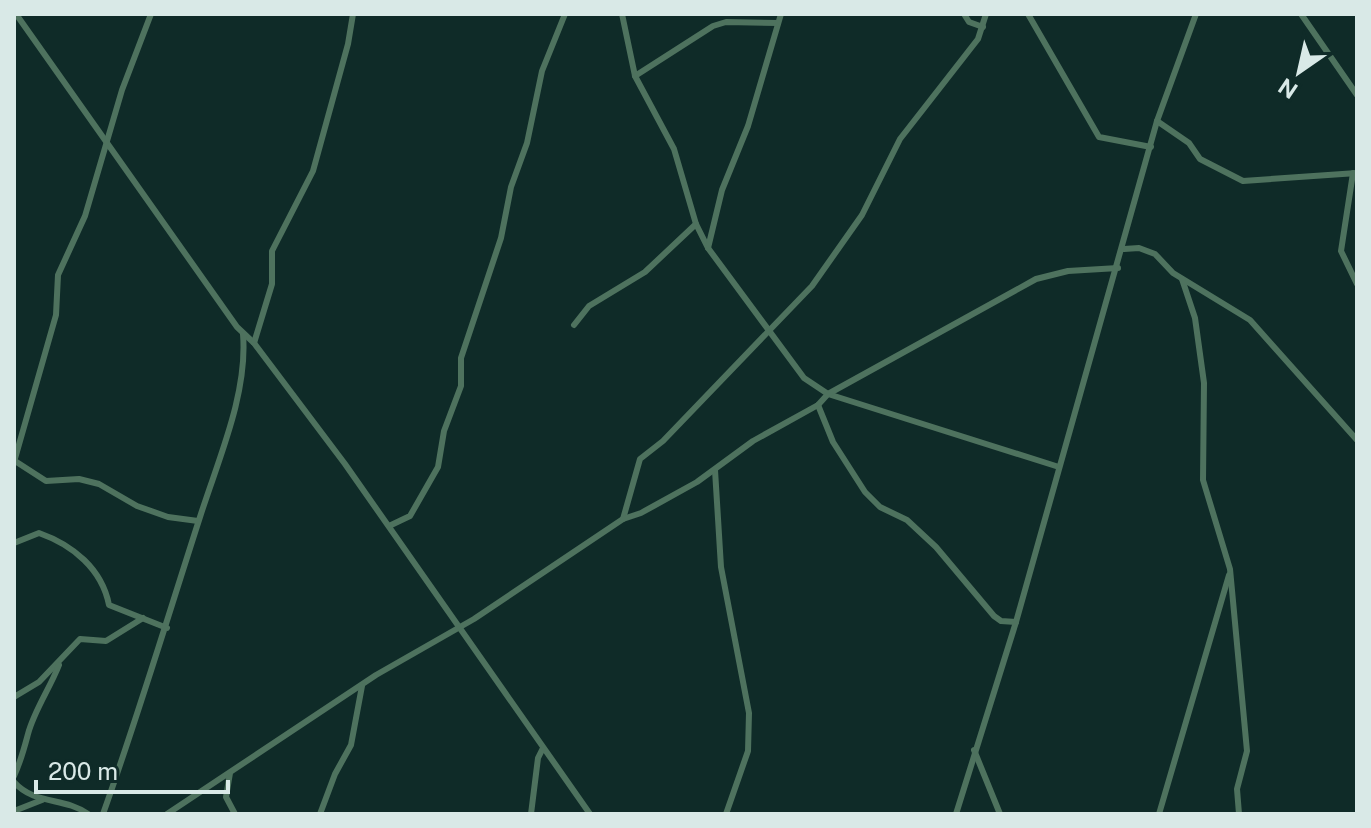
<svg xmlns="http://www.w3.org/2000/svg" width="1371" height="828" font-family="'Public Sans',sans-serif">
	<rect width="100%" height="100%" fill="#0f2b28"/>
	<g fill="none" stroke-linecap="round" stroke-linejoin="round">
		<!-- minor -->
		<g stroke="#4e725e" stroke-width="6">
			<path d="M 16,14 L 237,327 L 254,343 L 345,464 L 590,814"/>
			<path d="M 622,14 L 635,76 L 674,149 L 696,224 L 708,248 L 804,378 L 828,394 L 1059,467"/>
			<path d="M 964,14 L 969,22 L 983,27"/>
			<path d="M 1028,14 L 1099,137 L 1151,147"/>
			<path d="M 1301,14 L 1357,95"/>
			<path d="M 635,76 L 713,26 L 726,22 L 778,23"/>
			<path d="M 1157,121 L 1189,143 L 1200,159 L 1243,181 L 1357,173"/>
			<path d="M 1353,173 L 1341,251 L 1357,284"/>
			<path d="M 708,248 L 722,190 L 748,126 L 781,14"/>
			<path d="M 1124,249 L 1139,248 L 1155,254 L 1173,273 L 1250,320 L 1357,440"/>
			<path d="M 1182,279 L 1195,318 L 1204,383 L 1203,480 L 1230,569 L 1247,751 L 1237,789 L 1239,814"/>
			<path d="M 574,325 L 589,306 L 645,272 L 696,224"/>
			<path d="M 254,343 L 272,284 L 272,251 L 313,171 L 348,44 L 353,14"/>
			<path d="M 818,405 L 833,442 L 865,492 L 880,507 L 907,520 L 936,547 L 994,616 L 1001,621 L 1016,622"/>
			<path d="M 15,461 L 46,481 L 79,479 L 99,484 L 137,506 L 168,517 L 198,521"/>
			<path d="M 14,462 L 56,315 L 58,275 L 85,216 L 122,90 L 151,14"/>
			<path d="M 715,470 L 721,567 L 749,713 L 748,751 L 726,814"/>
			<path d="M 623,519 L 640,459 L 663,441 L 812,286 L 862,215 L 900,139 L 978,39 L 986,14"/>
			<path d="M 389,526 L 410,516 L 438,467 L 444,431 L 461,386 L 461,358 L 501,238 L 511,187 L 527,143 L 542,71 L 565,14"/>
			<path d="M 14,543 L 39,533 C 73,545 102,569 109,605 L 167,628"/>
			<path d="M 14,697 L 39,682 L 80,639 L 106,641 L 143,618"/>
			<path d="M 974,750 L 1000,814"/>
			<path d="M 230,773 L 226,797 L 235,814"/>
			<path d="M 14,776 C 21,761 24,749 28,734 C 34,711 50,688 59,665"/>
			<path d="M 14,782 C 34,805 65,797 88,814"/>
			<path d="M 14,811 L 42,800"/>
			<path d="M 103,814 C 138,716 168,616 200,517 C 218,460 248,394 243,334"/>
			<path d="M 167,814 L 376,675 L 474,619 L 623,519 L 641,513 L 697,482 L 753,441 L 818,405 L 828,394 L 1036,279 L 1068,271 L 1118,268"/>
			<path d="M 320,814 L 335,774 L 351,745 L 362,686"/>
			<path d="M 531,814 L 538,758 L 543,748"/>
			<path d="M 956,814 L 1016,622 L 1157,121 L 1196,14"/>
			<path d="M 1159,814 L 1229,575"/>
		</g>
	</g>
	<!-- border -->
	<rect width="1371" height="828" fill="none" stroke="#d9e9e7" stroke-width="32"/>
	<!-- north arrow -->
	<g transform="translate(1299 72) rotate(214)" stroke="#0f2b28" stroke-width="6" paint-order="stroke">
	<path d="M0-6L14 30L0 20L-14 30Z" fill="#d9e9e7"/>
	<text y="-12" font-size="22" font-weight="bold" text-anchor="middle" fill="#d9e9e7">N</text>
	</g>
	<!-- scale -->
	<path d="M36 780v12h192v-12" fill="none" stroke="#d9e9e7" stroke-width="4"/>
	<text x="48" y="780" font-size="24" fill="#d9e9e7" stroke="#0f2b28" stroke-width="6" paint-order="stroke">200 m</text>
</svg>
